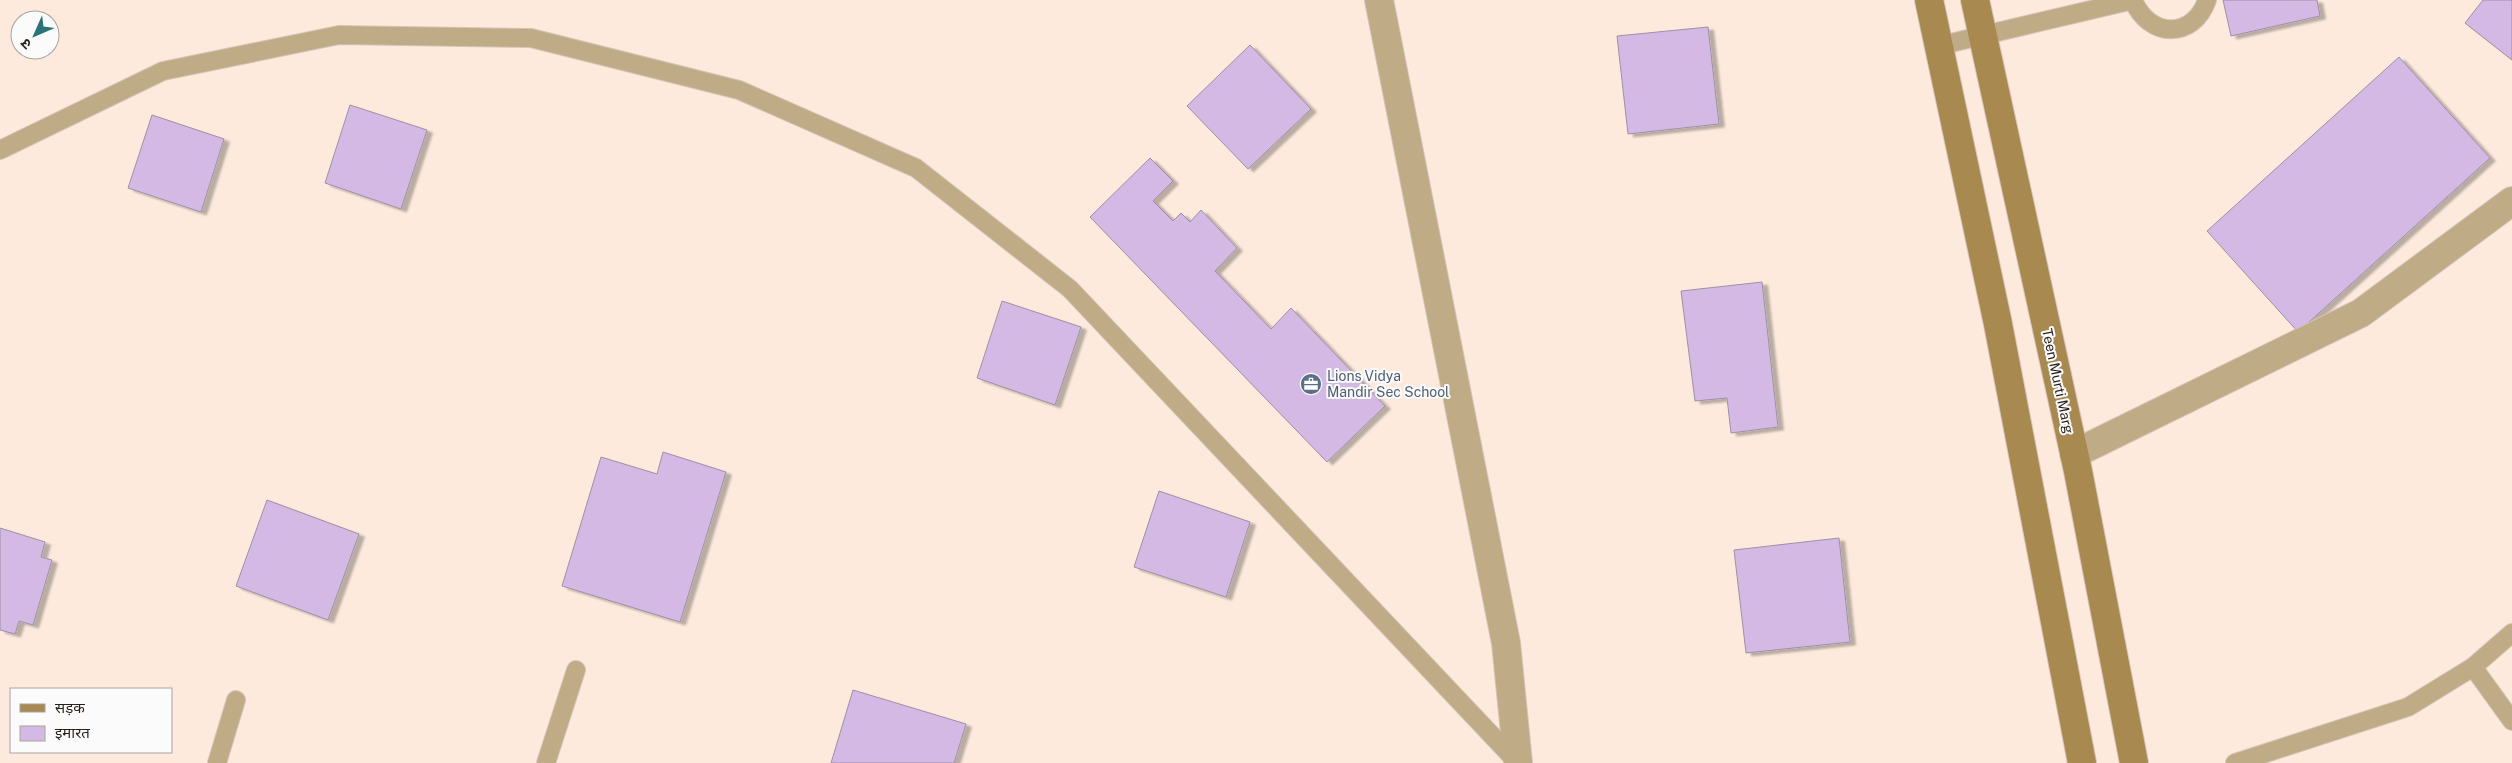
<svg xmlns="http://www.w3.org/2000/svg" width="2512" height="763" font-family="'Public Sans','Noto Sans Devanagari',sans-serif">
	<defs>
		<filter id="shadow"><feDropShadow dx="5.5" dy="3" stdDeviation="1" flood-color="#0004"/></filter>
	</defs>
	<rect width="100%" height="100%" fill="#feeadd"/>
	<!-- building -->
	<g fill="#d3b9e3" stroke="#9d90a6" filter="url(#shadow)">
		<path d="M 2223,0 L 2317,0 L 2320,16 L 2231,36 Z"/>
		<path d="M 2483,0 L 2512,0 L 2512,60 L 2465,23 Z"/>
		<path d="M 1708,27 L 1719,124 L 1628,134 L 1617,36 Z"/>
		<path d="M 1250,45 L 1311,109 L 1248,169 L 1187,106 Z"/>
		<path d="M 2399,57 L 2490,158 L 2298,332 L 2207,231 Z"/>
		<path d="M 350,105 L 427,130 L 401,209 L 325,183 Z"/>
		<path d="M 152,115 L 224,139 L 201,212 L 128,188 Z"/>
		<path d="M 1150,158 L 1173,181 L 1153,201 L 1173,221 L 1181,213 L 1190,222 L 1201,210 L 1237,248 L 1215,271 L 1271,329 L 1291,308 L 1385,406 L 1327,462 L 1090,217 Z"/>
		<path d="M 1762,282 L 1778,427 L 1731,433 L 1727,398 L 1695,401 L 1681,291 Z"/>
		<path d="M 1002,301 L 1081,327 L 1055,405 L 977,378 Z"/>
		<path d="M 663,452 L 726,472 L 680,622 L 562,586 L 601,457 L 657,474 Z"/>
		<path d="M 1159,491 L 1250,522 L 1226,597 L 1134,567 Z"/>
		<path d="M 267,500 L 359,534 L 328,620 L 236,586 Z"/>
		<path d="M 0,528 L 45,542 L 41,557 L 52,560 L 33,625 L 19,621 L 15,634 L 0,630 Z"/>
		<path d="M 1839,538 L 1850,642 L 1746,653 L 1734,550 Z"/>
		<path d="M 853,690 L 966,724 L 954,763 L 831,763 Z"/>
	</g>
	<g fill="none" stroke-linecap="round" stroke-linejoin="round">
		<!-- service casing -->
		<g stroke="#d7c5ba" stroke-width="20">
			<g id="service">
				<path d="M 2133,0 C 2149,38 2193,40 2207,0"/>
				<path d="M 1938,46 L 2133,0"/>
				<path d="M 0,150 L 163,71 L 339,35 L 531,38 L 739,90 L 916,168 L 1070,289 L 1518,763"/>
				<path d="M 2473,667 L 2512,721"/>
				<path d="M 217,763 L 236,700"/>
				<path d="M 546,763 L 576,670"/>
				<path d="M 2235,763 L 2408,707 L 2473,667 L 2512,633"/>
			</g>
		</g>
		<!-- minor casing -->
		<g stroke="#d7c5ba" stroke-width="30">
			<g id="minor">
				<path d="M 1379,0 L 1506,643 L 1518,763"/>
				<path d="M 2074,454 L 2361,313 L 2512,201"/>
			</g>
		</g>
		<!-- secondary casing -->
		<g stroke="#d7c5ba" stroke-width="30">
			<g id="secondary">
				<path d="M 1929,0 L 1998,324 L 2082,763"/>
				<path d="M 1975,0 L 2078,471 L 2134,763"/>
			</g>
		</g>
		<!-- service -->
		<use href="#service" stroke="#bfab86" stroke-width="18"/>
		<!-- minor -->
		<use href="#minor" stroke="#bfab86" stroke-width="28"/>
		<!-- secondary -->
		<use href="#secondary" stroke="#a88950" stroke-width="28"/>
	</g>
	<!-- icons -->
	<defs>
		<g id="office-disc" transform="scale(1.125)"><circle r="9.5" fill="#5c6f8a" stroke="#fbfbfb"/><path d="M-6-3h4V-5.5h4V-3h4V5H-6ZM-1-4.5V-3h2v-1.5ZM-6 0V1H6V0Z" fill="#fff"/></g>
	</defs>
	<g fill-rule="evenodd">
		<use href="#office-disc" x="1311" y="384"/>
	</g>
	<g text-anchor="middle" stroke-width="4" stroke-linejoin="round" paint-order="stroke">
		<!-- service labels -->
		<g font-size="14" fill="#4e5e75" stroke="#fbfbfb" text-anchor="start">
			<text x="1327" y="381">Lions Vidya<tspan x="1327" dy="16">Mandir Sec School</tspan></text>
		</g>
		<!-- street labels -->
		<g font-size="14" fill="#281f19" stroke="#fbfbfb">
			<text transform="translate(2058 381) rotate(78)" y="5">Teen Murti Marg</text>
		</g>
	</g>
	<!-- legend -->
	<rect x="10" y="688" width="162" height="65" fill="#fbfbfb" stroke="#a7a3a1"/>
	<rect x="20" y="704" width="25" height="8" fill="#a88950" stroke="#a7a3a1"/>
	<text x="55" y="713" font-size="15" fill="#281f19">सड़क</text>
	<rect x="20" y="726" width="25" height="15" fill="#d3b9e3" stroke="#a7a3a1"/>
	<text x="55" y="738" font-size="15" fill="#281f19">इमारत</text>
	<!-- north arrow -->
	<g transform="translate(35 35) rotate(225)"><circle r="24" fill="#fbfbfb" stroke="#a7a3a1"/>
	<path d="M0-4L9 19L0 12L-9 19Z" fill="#297379"/>
	<text y="-8" font-size="14" font-weight="bold" text-anchor="middle" fill="#281f19">उ</text>
	</g>
</svg>
